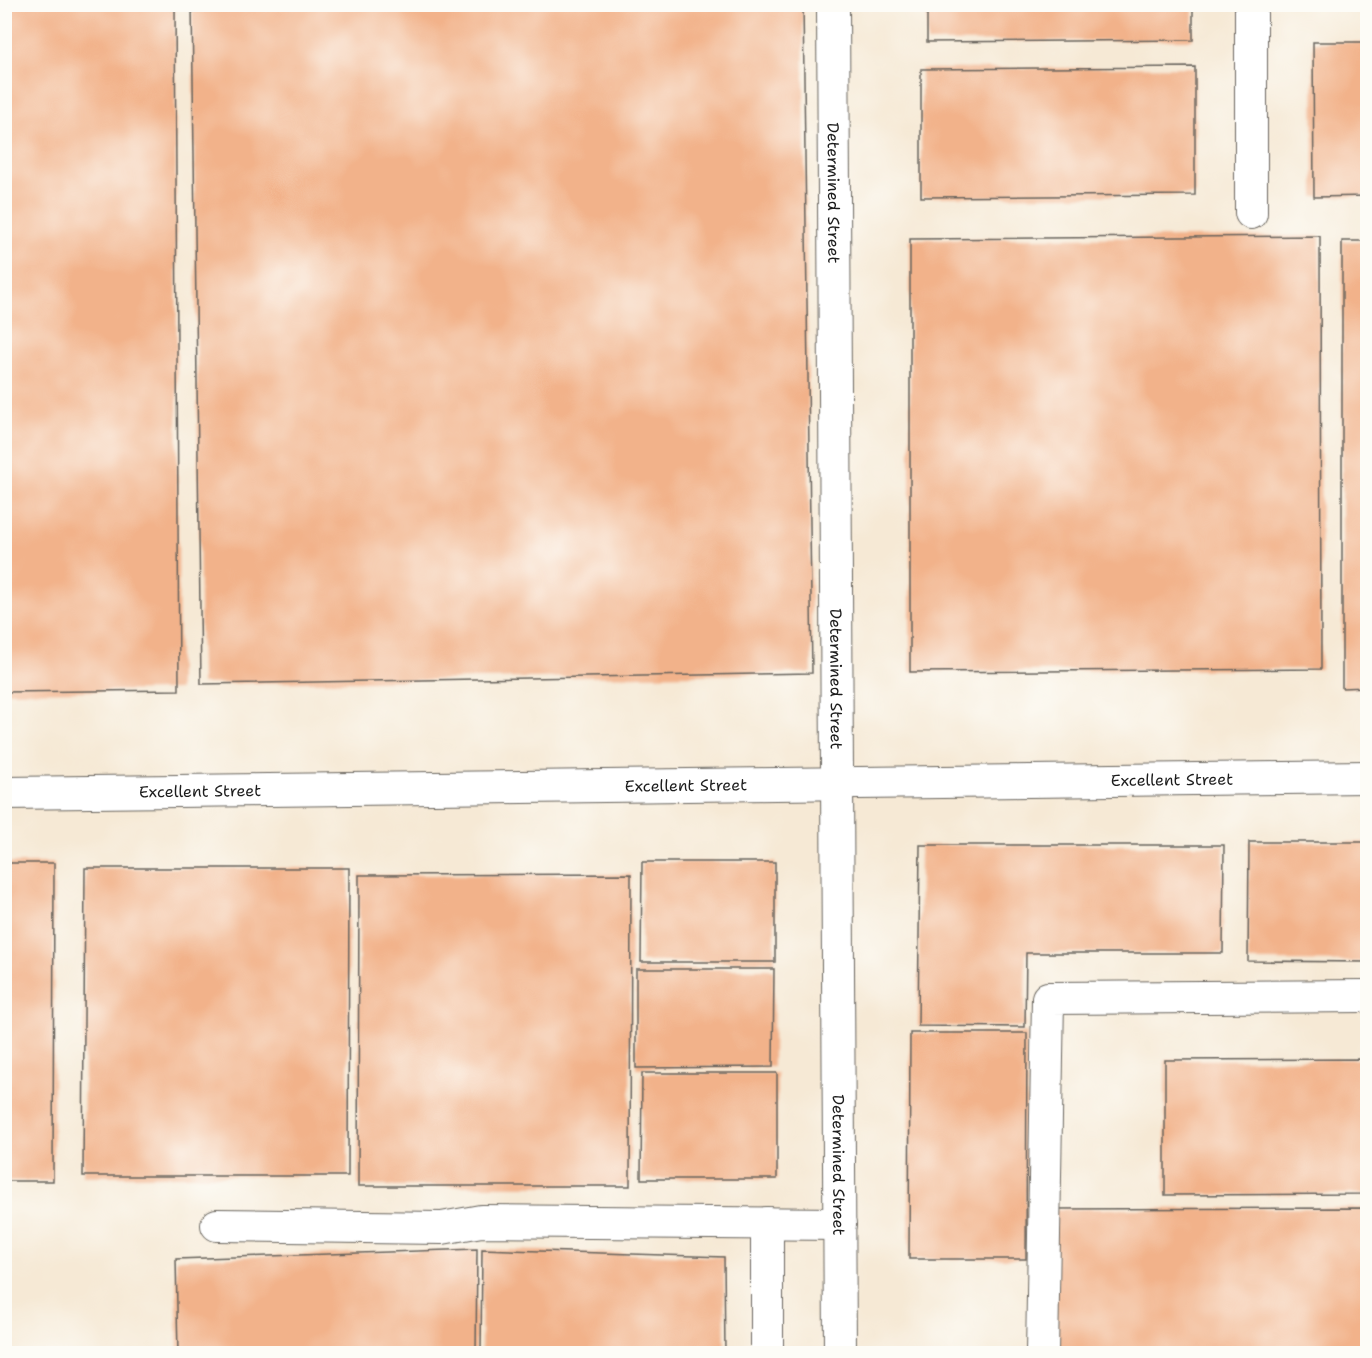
<svg xmlns="http://www.w3.org/2000/svg" width="1372" height="1358" font-family="'Shantell Sans',sans-serif">
	<rect width="100%" height="100%" fill="#fdfcf7"/>
	<filter id="ink" filterUnits="userSpaceOnUse"><feTurbulence type="fractalNoise" baseFrequency=".0167" numOctaves="2"/><feDisplacementMap in="SourceGraphic" scale="12" xChannelSelector="R" yChannelSelector="G"/><feConvolveMatrix kernelMatrix="1 2 1 2 8 2 1 2 1" color-interpolation-filters="sRGB"/></filter>
	<filter id="wash" filterUnits="userSpaceOnUse"><feTurbulence type="fractalNoise" baseFrequency=".008" numOctaves="4" result="noise"/><feDisplacementMap in="SourceGraphic" scale="24" xChannelSelector="R" yChannelSelector="G"/><feGaussianBlur stdDeviation="1.35" result="paint"/><feColorMatrix in="noise" values="0 0 0 0 0 0 0 0 0 0 0 0 0 0 0 0 0 1.4 0 .05"/><feComposite in="paint" operator="in"/></filter>
	<g filter="url(#wash)">
		<rect width="100%" height="100%" fill="#f6e9d5"/>
		<g id="blocks">
			<!-- building -->
			<g fill="#f2b28a">
				<path d="M 4,4 L 175,4 L 179,690 L 4,692 Z"/>
				<path d="M 192,4 L 803,4 L 812,673 L 201,684 Z"/>
				<path d="M 927,4 L 1193,4 L 1193,40 L 927,42 Z"/>
				<path d="M 1313,42 L 1368,42 L 1368,196 L 1314,197 Z"/>
				<path d="M 1195,67 L 1195,195 L 921,197 L 921,69 Z"/>
				<path d="M 1320,236 L 1321,669 L 910,672 L 910,239 Z"/>
				<path d="M 1342,241 L 1368,241 L 1368,687 L 1342,688 Z"/>
				<path d="M 1249,842 L 1368,842 L 1368,962 L 1248,961 Z"/>
				<path d="M 920,845 L 1224,845 L 1223,953 L 1026,953 L 1025,1027 L 918,1026 Z"/>
				<path d="M 642,862 L 775,862 L 775,962 L 641,962 Z"/>
				<path d="M 4,863 L 54,863 L 53,1181 L 4,1181 Z"/>
				<path d="M 85,868 L 349,868 L 348,1176 L 83,1176 Z"/>
				<path d="M 631,874 L 630,1186 L 358,1186 L 359,875 Z"/>
				<path d="M 636,969 L 774,969 L 773,1067 L 636,1068 Z"/>
				<path d="M 910,1033 L 1027,1033 L 1026,1259 L 909,1259 Z"/>
				<path d="M 1368,1059 L 1368,1194 L 1165,1195 L 1165,1060 Z"/>
				<path d="M 642,1073 L 777,1073 L 777,1179 L 641,1179 Z"/>
				<path d="M 1368,1208 L 1368,1354 L 1050,1354 L 1050,1209 Z"/>
				<path d="M 477,1249 L 476,1354 L 178,1354 L 176,1259 Z"/>
				<path d="M 482,1249 L 724,1257 L 725,1354 L 481,1354 Z"/>
			</g>
		</g>
	</g>
	<g filter="url(#ink)">
		<use href="#blocks" fill-opacity="0" stroke="#68645d" stroke-width="1.5"/>
		<g fill="none" stroke-linecap="round" stroke-linejoin="round">
			<!-- minor casing -->
			<g stroke="#68645d" stroke-width="34">
				<g id="minor">
					<path id="s1" d="M 833,4 L 840,1354"/>
					<path d="M 1251,213 L 1251,4"/>
					<path id="s2" d="M 4,793 L 1368,777"/>
					<path d="M 217,1225 L 442,1228 L 481,1221 L 840,1224"/>
					<path d="M 767,1354 L 767,1223"/>
					<path d="M 1042,1354 L 1048,998 L 1368,996"/>
				</g>
			</g>
			<!-- minor -->
			<use href="#minor" stroke="#fff" stroke-width="32"/>
		</g>
	</g>
	<g text-anchor="middle" stroke-width="6" stroke-linejoin="round" paint-order="stroke">
		<!-- street labels -->
		<g font-size="16" fill="#1c1c1c" stroke="#fdfcf7">
			<text dy="6" stroke="none"><textPath href="#s1" startOffset="189">Determined Street</textPath></text>
			<text dy="6" stroke="none"><textPath href="#s1" startOffset="675">Determined Street</textPath></text>
			<text dy="6" stroke="none"><textPath href="#s2" startOffset="1168">Excellent Street</textPath></text>
			<text dy="6" stroke="none"><textPath href="#s2" startOffset="682">Excellent Street</textPath></text>
			<text dy="6" stroke="none"><textPath href="#s2" startOffset="196">Excellent Street</textPath></text>
			<text dy="6" stroke="none"><textPath href="#s1" startOffset="1161">Determined Street</textPath></text>
		</g>
	</g>
	<!-- margin -->
	<rect width="1372" height="1358" fill="none" stroke="#fdfcf7" stroke-width="24"/>
</svg>
